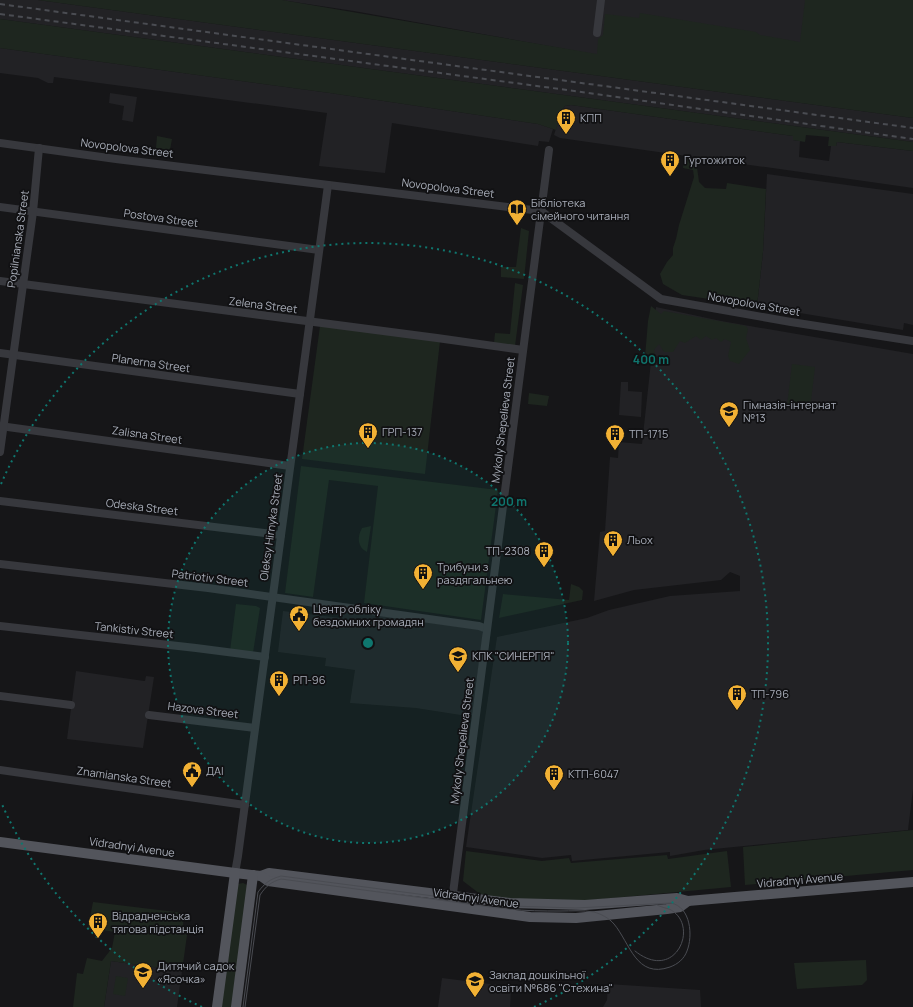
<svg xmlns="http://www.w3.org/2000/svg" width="913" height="1007" font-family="Manrope,sans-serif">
	<rect width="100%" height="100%" fill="#161618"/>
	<!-- built -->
	<g fill="#222225">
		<path d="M 0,0 L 38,0 L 913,118 L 913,142 L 0,19 Z"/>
		<path d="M 281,0 L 913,0 L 913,99 L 593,54 L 354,11 Z"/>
		<path d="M 0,48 L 330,93 L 538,124 L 553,129 L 549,142 L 539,141 L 538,146 L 392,123 L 385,173 L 319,166 L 327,113 L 54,77 L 53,83 L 48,83 L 38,78 L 0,73 Z"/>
		<path d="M 110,93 L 137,97 L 133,122 L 122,120 L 124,106 L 109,103 Z"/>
		<path d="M 571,105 L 793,136 L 793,140 L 800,141 L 799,157 L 829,161 L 831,146 L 836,146 L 837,142 L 913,151 L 913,188 L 560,138 L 554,135 L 562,109 L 565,106 Z"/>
		<path d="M 767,174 L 913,194 L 913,325 L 904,323 L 903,330 L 757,306 L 763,252 Z"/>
		<path d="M 656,307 L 721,321 L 913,354 L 913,789 L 908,830 L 704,850 L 670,856 L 670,852 L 572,861 L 571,855 L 542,858 L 466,847 L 497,637 L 587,618 L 609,610 L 670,596 L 740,591 L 740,576 L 730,572 L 721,580 L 634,590 L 594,601 L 600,532 L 605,531 L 610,457 L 618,458 L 619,442 L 642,444 L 650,371 Z"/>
		<path d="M 621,382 L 628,382 L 628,391 L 642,392 L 641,417 L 619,415 Z"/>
		<path d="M 342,610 L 477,629 L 482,631 L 483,635 L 472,715 L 467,716 L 416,708 L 350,703 L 355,670 L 325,666 L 326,658 L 278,652 L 283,611 L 341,618 Z"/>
		<path d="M 76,671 L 144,681 L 145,681 L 146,676 L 154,677 L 143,748 L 67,739 Z"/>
		<path d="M 111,961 L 182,971 L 177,1007 L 104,1007 Z"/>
		<path d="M 442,978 L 506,986 L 511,990 L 510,1007 L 438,1007 Z"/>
		<path d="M 608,984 L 700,990 L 701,1007 L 603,1007 L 607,1000 Z"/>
	</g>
	<!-- green -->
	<g fill="#1e261f">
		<path d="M 38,0 L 282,0 L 597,54 L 598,39 L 603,35 L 605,14 L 639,18 L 640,13 L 756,32 L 760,35 L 800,42 L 805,0 L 913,0 L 913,118 Z"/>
		<path d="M 0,19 L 913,142 L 913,151 L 837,142 L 836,146 L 828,146 L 829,137 L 806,135 L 805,142 L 793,140 L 793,136 L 571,105 L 565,106 L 562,110 L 556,130 L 538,124 L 330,93 L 0,48 Z"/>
		<path d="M 157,136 L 172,139 L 170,150 L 156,148 Z"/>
		<path d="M 689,158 L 697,167 L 699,182 L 705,188 L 726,189 L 727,183 L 766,189 L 763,252 L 757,306 L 682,295 L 663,284 L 660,274 L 667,262 L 673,255 L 673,248 L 676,239 L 679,225 L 694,177 L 693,170 L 683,168 L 684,160 Z"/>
		<path d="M 521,228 L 529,231 L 524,279 L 501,277 L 501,267 L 516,267 Z"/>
		<path d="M 515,283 L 523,285 L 515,346 L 494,343 L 495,333 L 510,334 Z"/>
		<path d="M 651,306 L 661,314 L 664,311 L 746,326 L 748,329 L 746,338 L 750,350 L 739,364 L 730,361 L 728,356 L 731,342 L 725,339 L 721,342 L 716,338 L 712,340 L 706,336 L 701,340 L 696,336 L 685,343 L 680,341 L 673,352 L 664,352 L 659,344 L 654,350 L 657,362 L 649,363 L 645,357 L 648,321 Z"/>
		<path d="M 320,326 L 440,341 L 425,474 L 302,459 Z"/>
		<path d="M 792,364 L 815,367 L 810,409 L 787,406 Z"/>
		<path d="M 529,393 L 549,396 L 547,406 L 528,404 Z"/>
		<path d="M 301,466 L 498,490 L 481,620 L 364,603 L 378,486 L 329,480 L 313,597 L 285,593 Z"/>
		<path d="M 371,526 L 367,552 C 357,547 357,537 362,528 Z"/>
		<path d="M 571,584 L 579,587 L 583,591 L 582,600 L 499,618 L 503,594 L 569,600 Z"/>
		<path d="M 236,604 L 256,606 L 260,608 L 253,653 L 230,651 Z"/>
		<path d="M 913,830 L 913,870 L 745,885 L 743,847 Z"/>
		<path d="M 466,851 L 542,861 L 569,858 L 571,863 L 667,855 L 668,859 L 727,851 L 731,887 L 581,901 L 510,899 L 480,894 L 463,881 Z"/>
		<path d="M 243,883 L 247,885 L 248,888 L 232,1007 L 220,1007 L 238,884 Z"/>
		<path d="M 93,902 L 184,913 L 183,927 L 188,928 L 182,971 L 111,961 L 104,1007 L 73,1007 L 77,973 L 83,974 L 87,958 L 102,961 L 112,948 L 115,932 L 88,928 Z"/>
		<path d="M 866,960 L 867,980 L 862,985 L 797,989 L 794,963 Z"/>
		<path d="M 116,976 L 128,978 L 125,996 L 113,994 Z"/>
	</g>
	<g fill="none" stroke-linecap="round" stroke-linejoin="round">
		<!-- minor -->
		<g stroke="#37383d" stroke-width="8">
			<path d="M 597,33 L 601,0"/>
			<path d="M 0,143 L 116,159 L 541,211 L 661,299 L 791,322 L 913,341"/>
			<path d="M 0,207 L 319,250"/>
			<path d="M 0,281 L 437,338 L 523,350"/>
			<path d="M 0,353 L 300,394"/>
			<path d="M 0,426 L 290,466"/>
			<path d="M 0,452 L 33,212 L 39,148"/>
			<path d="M 0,501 L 281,535"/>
			<path d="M 0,564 L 208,588 L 479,626 L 487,629"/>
			<path d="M 0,626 L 196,648 L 265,657"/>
			<path d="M 0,696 L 71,705"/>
			<path d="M 149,715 L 255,728"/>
			<path d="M 0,770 L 245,805"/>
			<path d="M 235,873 L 238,856 L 328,185"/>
			<path d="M 452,901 L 549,150"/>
		</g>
		<!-- major -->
		<g stroke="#53555c" stroke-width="10">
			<path d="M 0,842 L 235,873 L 261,876 L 269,873 L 510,903 L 585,905 L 677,898 L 688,901 L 913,882"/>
			<path d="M 261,876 L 268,881 L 530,917 L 576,918 L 667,909 L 680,907 L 688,901"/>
			<path d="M 217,1007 L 235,873"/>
			<path d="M 236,1007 L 253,875"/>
		</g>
		<!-- tram -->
		<g stroke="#4a4c52" stroke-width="1">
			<path d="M 635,951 C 676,984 701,924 669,909 C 665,908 661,907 657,905"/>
			<path d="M 243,1007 L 258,892 C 265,883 270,879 281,876 L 510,906 L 576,908 L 671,903 C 691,907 693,936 687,951 C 684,959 678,964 670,967 C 636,979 630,943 614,924 C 609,918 601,914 594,912 C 583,910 571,911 560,911 C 543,911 526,911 509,909 C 483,907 457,902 431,899 C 381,892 331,886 281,879 C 271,882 266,886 260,895 L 245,1007"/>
		</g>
		<!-- rail -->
		<g stroke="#4a4c52" stroke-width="2" stroke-dasharray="5 4" stroke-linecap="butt">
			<path d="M 0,4 L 913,128"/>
			<path d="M 0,14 L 567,90 L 913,139"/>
		</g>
	</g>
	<!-- distance rings -->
	<circle cx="368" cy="643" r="200" fill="#0f766e" fill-opacity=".12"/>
	<g fill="none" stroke="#0f766e" stroke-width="2" stroke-dasharray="2 4">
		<circle cx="368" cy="643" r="200"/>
		<path d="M202 1007A400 400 0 0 1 1 802M1 484A400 400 0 1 1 534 1007"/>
	</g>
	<!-- icons -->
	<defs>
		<g id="building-pin" transform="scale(1)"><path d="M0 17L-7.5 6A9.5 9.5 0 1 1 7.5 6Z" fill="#f2b134" stroke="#111113"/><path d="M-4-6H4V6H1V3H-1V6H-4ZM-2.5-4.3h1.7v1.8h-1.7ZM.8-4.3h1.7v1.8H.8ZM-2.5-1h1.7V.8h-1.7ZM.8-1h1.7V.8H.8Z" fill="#111"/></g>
		<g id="library-pin" transform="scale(1)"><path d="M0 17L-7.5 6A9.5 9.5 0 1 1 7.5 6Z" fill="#f2b134" stroke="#111113"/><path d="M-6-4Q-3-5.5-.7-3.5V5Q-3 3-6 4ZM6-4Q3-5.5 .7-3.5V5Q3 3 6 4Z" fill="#111"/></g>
		<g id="school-pin" transform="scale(1)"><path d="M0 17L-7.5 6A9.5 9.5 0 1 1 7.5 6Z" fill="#f2b134" stroke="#111113"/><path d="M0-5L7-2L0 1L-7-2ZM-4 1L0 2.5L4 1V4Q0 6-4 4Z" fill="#111"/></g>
		<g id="civic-pin" transform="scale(1)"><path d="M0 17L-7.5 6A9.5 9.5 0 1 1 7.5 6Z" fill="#f2b134" stroke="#111113"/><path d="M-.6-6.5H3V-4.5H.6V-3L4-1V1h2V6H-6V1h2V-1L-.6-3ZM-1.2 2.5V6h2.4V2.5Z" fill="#111"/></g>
		<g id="university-pin" transform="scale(1)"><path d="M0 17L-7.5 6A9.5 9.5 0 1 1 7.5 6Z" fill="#f2b134" stroke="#111113"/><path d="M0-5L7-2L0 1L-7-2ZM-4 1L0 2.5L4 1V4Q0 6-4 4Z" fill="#111"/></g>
	</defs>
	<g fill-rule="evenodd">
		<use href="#building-pin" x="566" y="118"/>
		<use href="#building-pin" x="670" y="160"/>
		<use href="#library-pin" x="517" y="209"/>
		<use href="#school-pin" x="729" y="411"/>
		<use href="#building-pin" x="368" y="432"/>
		<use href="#building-pin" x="615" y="434"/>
		<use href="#building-pin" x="613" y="540"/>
		<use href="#building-pin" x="544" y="551"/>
		<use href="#building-pin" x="423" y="573"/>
		<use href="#civic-pin" x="299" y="615"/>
		<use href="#university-pin" x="458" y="656"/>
		<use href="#building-pin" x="279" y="680"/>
		<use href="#building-pin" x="737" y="694"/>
		<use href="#civic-pin" x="192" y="771"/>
		<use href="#building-pin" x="554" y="774"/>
		<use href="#building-pin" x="98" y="922"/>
		<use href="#school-pin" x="143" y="972"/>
		<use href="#school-pin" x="475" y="981"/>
	</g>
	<g text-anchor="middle" stroke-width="3.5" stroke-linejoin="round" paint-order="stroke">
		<!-- poi labels -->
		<g font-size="11" fill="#a8adb8" stroke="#111113" text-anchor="start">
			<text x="580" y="122">КПП</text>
			<text x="684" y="164">Гуртожиток</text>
			<text x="531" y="207">Бібліотека<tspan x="531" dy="13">сімейного читання</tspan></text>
			<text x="743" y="409">Гімназія-інтернат<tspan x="743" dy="13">№13</tspan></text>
			<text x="382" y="436">ГРП-137</text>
			<text x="629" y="438">ТП-1715</text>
			<text x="627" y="544">Льох</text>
			<text x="530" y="555" text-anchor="end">ТП-2308</text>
			<text x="437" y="571">Трибуни з<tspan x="437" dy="13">раздягальнею</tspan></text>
			<text x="313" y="613">Центр обліку<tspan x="313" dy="13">бездомних громадян</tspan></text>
			<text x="472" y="660">КПК "СИНЕРГІЯ"</text>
			<text x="293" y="684">РП-96</text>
			<text x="751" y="698">ТП-796</text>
			<text x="206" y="775">ДАІ</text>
			<text x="568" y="778">КТП-6047</text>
			<text x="112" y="920">Відрадненська<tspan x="112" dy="13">тягова підстанція</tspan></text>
			<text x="157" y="970">Дитячий садок<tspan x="157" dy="13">«Ясочка»</tspan></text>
			<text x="489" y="979">Заклад дошкільної<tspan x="489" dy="13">освіти №686 "Стежина"</tspan></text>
		</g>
		<!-- street labels -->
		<g font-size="11" fill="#a8adb8" stroke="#111113">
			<text transform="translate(127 148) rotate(7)" y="4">Novopolova Street</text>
			<text transform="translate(448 188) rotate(7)" y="4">Novopolova Street</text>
			<text transform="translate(161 218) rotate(8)" y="4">Postova Street</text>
			<text transform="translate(18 239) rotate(-82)" y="4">Popilnianska Street</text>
			<text transform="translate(754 304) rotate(10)" y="4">Novopolova Street</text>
			<text transform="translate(263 305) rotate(7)" y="4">Zelena Street</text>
			<text transform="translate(151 363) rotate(8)" y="4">Planerna Street</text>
			<text transform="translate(503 420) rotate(-83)" y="4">Mykoly Shepelieva Street</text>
			<text transform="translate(147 435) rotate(8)" y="4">Zalisna Street</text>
			<text transform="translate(142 507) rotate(7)" y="4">Odeska Street</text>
			<text transform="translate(271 527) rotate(-82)" y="4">Oleksy Hirnyka Street</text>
			<text transform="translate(210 578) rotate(7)" y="4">Patriotiv Street</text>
			<text transform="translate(134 630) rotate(6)" y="4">Tankistiv Street</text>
			<text transform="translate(203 710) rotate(7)" y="4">Hazova Street</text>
			<text transform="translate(462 741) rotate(-83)" y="4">Mykoly Shepelieva Street</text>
			<text transform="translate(124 777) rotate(8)" y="4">Znamianska Street</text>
			<text transform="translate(132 847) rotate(8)" y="4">Vidradnyi Avenue</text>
			<text transform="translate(800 880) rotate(-5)" y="4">Vidradnyi Avenue</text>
			<text transform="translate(476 898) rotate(8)" y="4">Vidradnyi Avenue</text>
		</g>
	</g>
	<circle cx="368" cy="643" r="6" fill="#0f766e" stroke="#111113" stroke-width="2"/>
	<g font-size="12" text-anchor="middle" font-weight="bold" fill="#0f766e" stroke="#111113" stroke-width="3.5" stroke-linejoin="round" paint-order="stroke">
		<text x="651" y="364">400 m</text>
		<text x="509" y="506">200 m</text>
	</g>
</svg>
